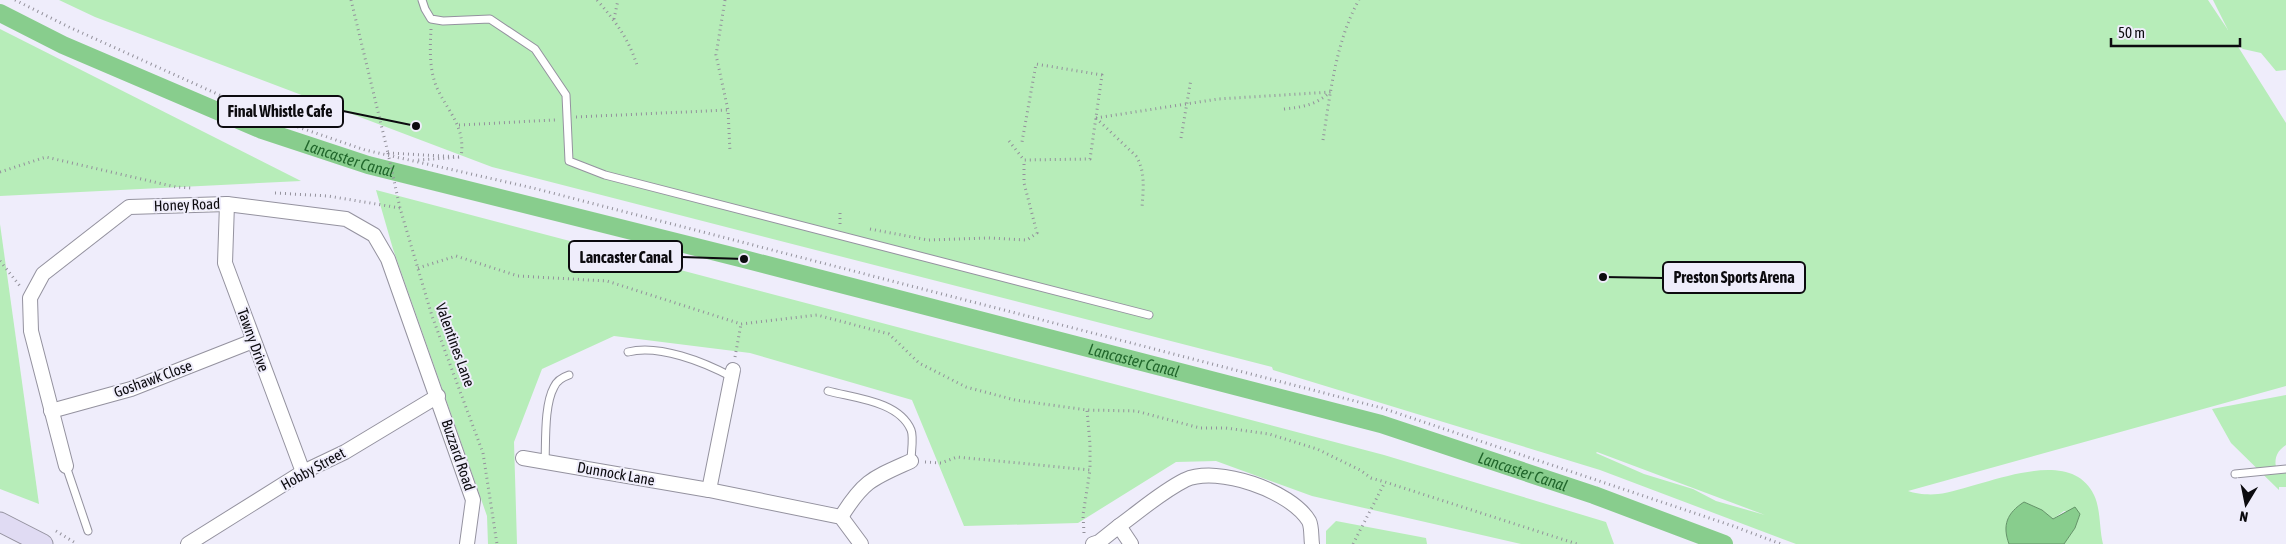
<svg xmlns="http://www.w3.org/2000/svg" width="2286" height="544" font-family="'Asap Condensed',sans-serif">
	<rect width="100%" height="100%" fill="#efedfb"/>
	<!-- green -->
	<g fill="#b7edb9" fill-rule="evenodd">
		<path d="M 59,0 L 2208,0 L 2228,30 L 2213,0 L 2286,0 L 2286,70 L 2276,71 L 2261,53 L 2243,49 L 2237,45 L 2286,123 L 2286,386 L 1908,491 C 1916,494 1929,495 1938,494 C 1979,489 2069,442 2094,495 C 2101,510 2099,528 2103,544 L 2064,544 L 2075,528 L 2080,514 L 2064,511 L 2053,519 L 2042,510 L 2024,502 C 2007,513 2002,525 2009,544 L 1796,544 L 1600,470 L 1273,370 L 1272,367 L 492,167 L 95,17 ZM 1596,453 L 1597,452 L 1765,515 L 1716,501 L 1693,489 L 1644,474 Z"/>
		<path d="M 0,29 L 301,181 L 0,196 Z"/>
		<path d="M 376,190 L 1384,455 L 1606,522 L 1614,544 L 1521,544 L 1312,496 L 1216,461 L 1176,462 L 1078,523 L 964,526 L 912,400 L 750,353 L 614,336 L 542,369 L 514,442 L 517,544 L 488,544 L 487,516 L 393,249 Z"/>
		<path d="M 0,224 L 39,504 L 0,489 Z"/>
		<path d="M 2286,395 L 2286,445 C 2278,450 2274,457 2276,467 L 2286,472 L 2286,487 L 2279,487 L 2279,490 L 2231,443 L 2212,409 Z"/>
		<path d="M 1336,521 L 1426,538 L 1427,544 L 1326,544 L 1326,531 Z"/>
	</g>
	<!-- water -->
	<path fill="#88cd8d" stroke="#639367" d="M 2024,502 L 2042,510 L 2053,519 L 2075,507 L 2080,514 L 2075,528 L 2064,544 L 2009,544 C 2002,525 2007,513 2024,502 Z"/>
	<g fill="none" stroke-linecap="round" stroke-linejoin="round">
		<!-- canal -->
		<path stroke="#88cd8d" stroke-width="18" id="s1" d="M 0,13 L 63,45 L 262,130 L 368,165 L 744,259 L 1381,424 L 1594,495 L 1724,544"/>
		<!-- service casing -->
		<g stroke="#94929f" stroke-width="9">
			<g id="service">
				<path d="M 422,0 L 425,9 L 431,19 L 443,21 L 490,19 L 535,49 L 566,95 L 569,161 L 605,175 L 1149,315"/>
				<path d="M 628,352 C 659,344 704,362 732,377"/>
				<path d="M 828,391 C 854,398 899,401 911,430 C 914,437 911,452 911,461"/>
				<path d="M 545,462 C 546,441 544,405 554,387 C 557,380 563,377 569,375"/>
				<path d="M 66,466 L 88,531"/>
				<path d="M 2235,474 L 2286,469"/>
			</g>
		</g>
		<!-- minor casing -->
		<g stroke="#94929f" stroke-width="16">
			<g id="minor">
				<path d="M 227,204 L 225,263 L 303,472"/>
				<path d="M 51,411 L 131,389 L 253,341"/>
				<path d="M 523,458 L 709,490 L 841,517 L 861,544"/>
				<path d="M 66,466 L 31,331 L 30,298 L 43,274 L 129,207 L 227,204 L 346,219 L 374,235 L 388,259 L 473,500 L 467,544"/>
				<path d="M 709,490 L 733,370"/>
				<path d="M 841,517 C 864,480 873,478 911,461"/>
				<path d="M 1119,526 C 1140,511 1161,492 1185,480 C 1218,465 1291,491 1309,521 C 1312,527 1311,538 1312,544"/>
				<path d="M 188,544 L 303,472 L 345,452 L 438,396"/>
				<path d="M 1093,544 L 1099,542 L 1119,526 L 1131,544"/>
			</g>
		</g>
		<!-- secondary casing -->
		<g stroke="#94929f" stroke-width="21">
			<path id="secondary" d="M 0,522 L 43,544"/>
		</g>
		<!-- path -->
		<g stroke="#93919b" stroke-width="3" stroke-dasharray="1 4" stroke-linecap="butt">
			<path d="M 15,0 L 69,27 L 266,116 L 365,150 L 533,188 L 1382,408 L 1733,526 L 1781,544"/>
			<path d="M 351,0 L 388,153"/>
			<path d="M 597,0 C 616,22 628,38 637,65"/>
			<path d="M 725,0 L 716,55 L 728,110 L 730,152"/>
			<path d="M 614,19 L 618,0"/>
			<path d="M 431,29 C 430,48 429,70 437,88 C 448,112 466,127 461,157"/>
			<path d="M 1284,109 C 1303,107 1316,105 1330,92"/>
			<path d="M 576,117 L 728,110"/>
			<path d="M 1096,118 L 1218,99 L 1331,92"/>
			<path d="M 1096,118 L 1136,156 C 1146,172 1143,190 1142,208"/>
			<path d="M 459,125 L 555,120"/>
			<path d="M 1181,138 L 1191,79"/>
			<path d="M 1323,140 C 1330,95 1336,40 1359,0"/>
			<path d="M 1009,141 L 1024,160 L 1090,159 L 1102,75 L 1036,64 L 1022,142"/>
			<path d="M 388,153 L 461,157 L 418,160"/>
			<path d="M 0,172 L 46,157 L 176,187 L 192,188"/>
			<path d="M 275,193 L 328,196 L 400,208 L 432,316 L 483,453 L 497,544"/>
			<path d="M 840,213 L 840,225"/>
			<path d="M 870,229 L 928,240 L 988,238 L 1027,240 L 1037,233 L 1024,183 L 1024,161"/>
			<path d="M 0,261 L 20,286"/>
			<path d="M 418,268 L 456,256 L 518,276 L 607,281 L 741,324 L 817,315 L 889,334 L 919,363 L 966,387 L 1015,400 L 1087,410 L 1136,411 L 1200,428 L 1226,428 L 1269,434 L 1317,449 L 1360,470 L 1371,478 L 1385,482"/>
			<path d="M 735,357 L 741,324"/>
			<path d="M 925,462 L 941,463 L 957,457 L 1090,470 L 1090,444 L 1087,410"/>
			<path d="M 56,531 L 77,544"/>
			<path d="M 1084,533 L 1083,515 L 1090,470"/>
			<path d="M 1353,544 L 1385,482 L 1577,544"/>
		</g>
		<!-- service -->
		<use href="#service" stroke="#fff" stroke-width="7"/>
		<!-- minor -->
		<use href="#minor" stroke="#fff" stroke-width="14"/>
		<!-- secondary -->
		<use href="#secondary" stroke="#e0dbf3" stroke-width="19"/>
		<!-- path-bridge -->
		<path stroke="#93919b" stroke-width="3" stroke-dasharray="1 4" stroke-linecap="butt" d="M 388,153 L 400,208"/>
	</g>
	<g text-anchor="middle" stroke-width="4" stroke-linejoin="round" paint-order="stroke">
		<!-- street labels -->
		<g font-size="15" fill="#0c0b0f" stroke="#efedfb">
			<text transform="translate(187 205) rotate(-2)" y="5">Honey Road</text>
			<text transform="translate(253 340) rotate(70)" y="5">Tawny Drive</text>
			<text transform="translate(455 345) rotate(70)" y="5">Valentines Lane</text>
			<text transform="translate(153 379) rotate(-20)" y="5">Goshawk Close</text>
			<text transform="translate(458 455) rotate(71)" y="5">Buzzard Road</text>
			<text transform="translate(313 469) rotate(-29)" y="5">Hobby Street</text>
			<text transform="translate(616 474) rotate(10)" y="5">Dunnock Lane</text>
		</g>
		<!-- water labels -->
		<g font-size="16" font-style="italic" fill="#20662b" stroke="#efedfb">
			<text dy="6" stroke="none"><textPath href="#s1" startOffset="379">Lancaster Canal</textPath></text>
			<text dy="6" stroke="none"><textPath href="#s1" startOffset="1189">Lancaster Canal</textPath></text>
			<text dy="6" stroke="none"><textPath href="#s1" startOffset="1594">Lancaster Canal</textPath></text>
		</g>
	</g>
	<!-- callouts -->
	<path fill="none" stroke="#0c0b0f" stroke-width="2" d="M416 126L343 111M744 259L682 257M1603 277L1663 278"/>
	<g fill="#0c0b0f" stroke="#efedfb" stroke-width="2">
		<circle cx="416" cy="126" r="5"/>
		<circle cx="744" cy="259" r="5"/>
		<circle cx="1603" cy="277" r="5"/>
	</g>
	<g fill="#efedfb" stroke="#0c0b0f" stroke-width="2">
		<rect x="218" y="96" width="125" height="31" rx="5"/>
		<rect x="569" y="241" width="113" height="31" rx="5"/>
		<rect x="1663" y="262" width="142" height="31" rx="5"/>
	</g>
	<g font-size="16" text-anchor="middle" font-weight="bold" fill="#0c0b0f">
		<text x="280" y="117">Final Whistle Cafe</text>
		<text x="626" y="263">Lancaster Canal</text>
		<text x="1734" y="283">Preston Sports Arena</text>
	</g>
	<!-- north arrow -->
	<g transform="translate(2246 504) rotate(190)" stroke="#efedfb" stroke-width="4" paint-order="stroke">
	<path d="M0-4L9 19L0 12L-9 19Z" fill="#0c0b0f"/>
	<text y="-8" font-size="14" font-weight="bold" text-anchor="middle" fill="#0c0b0f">N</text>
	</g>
	<!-- scale -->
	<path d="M2111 38v8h129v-8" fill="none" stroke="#0c0b0f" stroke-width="2.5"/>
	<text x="2118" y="38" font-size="15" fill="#0c0b0f" stroke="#efedfb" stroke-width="4" paint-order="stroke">50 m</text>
</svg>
